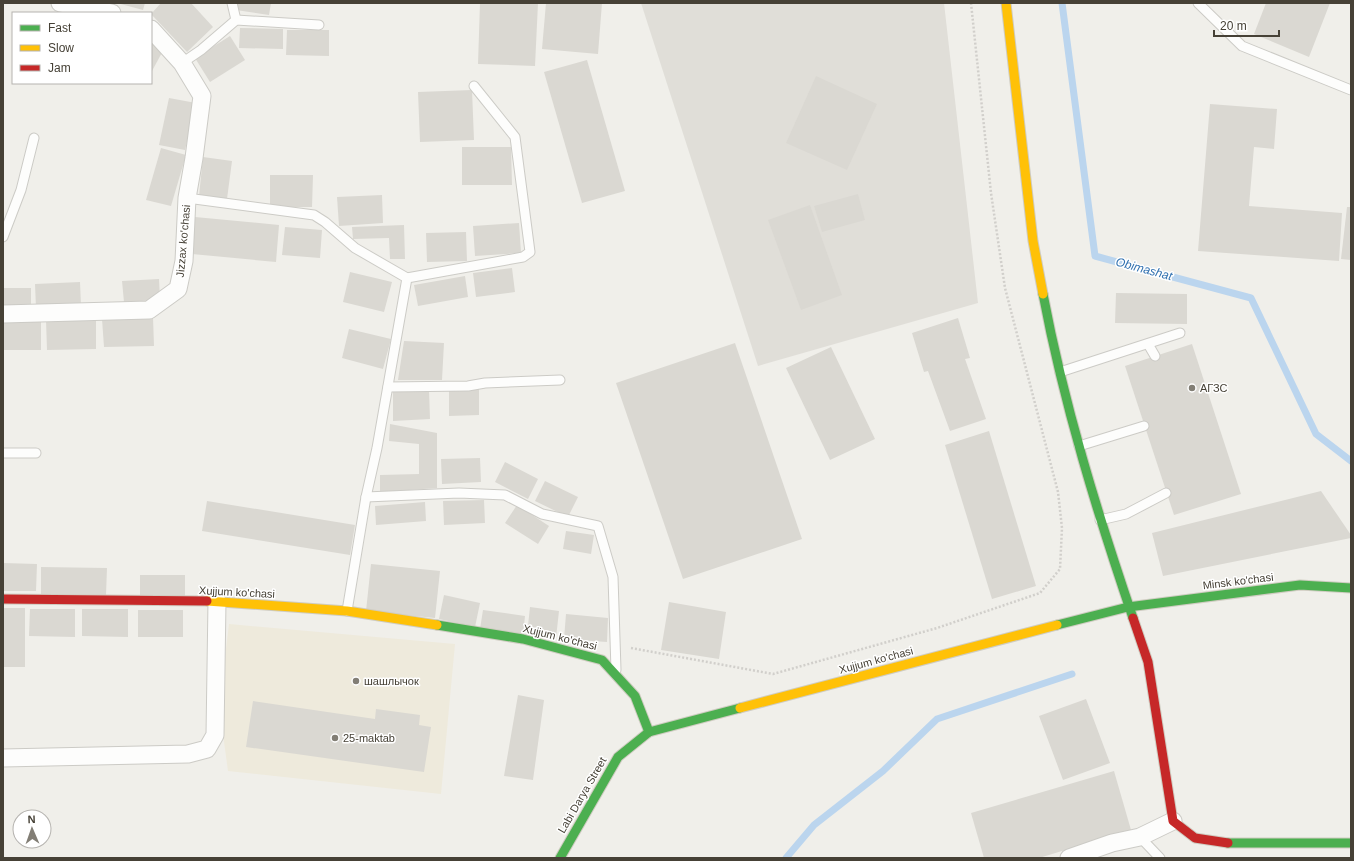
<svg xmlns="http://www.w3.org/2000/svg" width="1354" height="861" font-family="Helvetica,sans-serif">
	<rect width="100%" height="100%" fill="#f0efea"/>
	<!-- industrial -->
	<path fill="#e0ded8" d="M 641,3 L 944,3 L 978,303 L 758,366 Z"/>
	<!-- education -->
	<path fill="#eeeadc" d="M 229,624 L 455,644 L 441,794 L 228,771 L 219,705 Z"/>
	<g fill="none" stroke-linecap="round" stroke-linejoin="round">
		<!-- stream -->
		<g stroke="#bbd5ee" stroke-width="7">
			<path d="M 1062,3 L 1095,256 L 1251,298 L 1316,434 L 1351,461"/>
			<path d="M 786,858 L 814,825 L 883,771 L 937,719 L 1072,674"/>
		</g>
	</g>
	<!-- building -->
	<g fill="#dad8d2">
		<path d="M 117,3 L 145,3 L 143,10 Z"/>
		<path d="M 161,3 L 191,3 L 213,27 L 187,52 L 151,14 Z"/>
		<path d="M 237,3 L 271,3 L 269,15 L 236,10 Z"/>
		<path d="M 480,3 L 538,3 L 535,66 L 478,64 Z"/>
		<path d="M 546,3 L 602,3 L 598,54 L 542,49 Z"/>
		<path d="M 1266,3 L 1330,3 L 1309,57 L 1254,34 Z"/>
		<path d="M 240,28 L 283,29 L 283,49 L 239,48 Z"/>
		<path d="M 287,30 L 329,30 L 329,56 L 286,55 Z"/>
		<path d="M 230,36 L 245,60 L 210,82 L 195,58 Z"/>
		<path d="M 151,39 L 165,47 L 152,71 L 151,71 Z"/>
		<path d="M 587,60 L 625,191 L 582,203 L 544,72 Z"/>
		<path d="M 816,76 L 877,104 L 847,170 L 786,143 Z"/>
		<path d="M 472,90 L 474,140 L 420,142 L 418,92 Z"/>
		<path d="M 169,98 L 196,103 L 185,150 L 159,145 Z"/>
		<path d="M 1210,104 L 1277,109 L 1274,149 L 1254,147 L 1249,206 L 1342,213 L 1339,261 L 1198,251 Z"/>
		<path d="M 462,147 L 511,147 L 512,185 L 462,185 Z"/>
		<path d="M 161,148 L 186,155 L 171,206 L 146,200 Z"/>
		<path d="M 203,157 L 232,161 L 227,199 L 199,196 Z"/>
		<path d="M 270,175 L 313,175 L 312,207 L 270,207 Z"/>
		<path d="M 858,194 L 865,220 L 822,232 L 814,206 Z"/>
		<path d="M 382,195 L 383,223 L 339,226 L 337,197 Z"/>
		<path d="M 810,205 L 842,295 L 801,310 L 768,220 Z"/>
		<path d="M 1347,207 L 1351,207 L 1351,260 L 1341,259 Z"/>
		<path d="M 195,217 L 279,225 L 276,262 L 192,254 Z"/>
		<path d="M 519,223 L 521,253 L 475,256 L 473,226 Z"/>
		<path d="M 404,225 L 405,259 L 390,259 L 389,238 L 353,239 L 352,227 Z"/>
		<path d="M 285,227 L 322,230 L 320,258 L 282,255 Z"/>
		<path d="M 466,232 L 467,261 L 427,262 L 426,233 Z"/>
		<path d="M 512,268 L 515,292 L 476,297 L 473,273 Z"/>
		<path d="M 350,272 L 392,282 L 384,312 L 343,302 Z"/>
		<path d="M 465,276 L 468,297 L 418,306 L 414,285 Z"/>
		<path d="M 159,279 L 160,300 L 124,302 L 122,281 Z"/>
		<path d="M 80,282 L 81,306 L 36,308 L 35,284 Z"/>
		<path d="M 3,288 L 31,288 L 31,310 L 3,309 Z"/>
		<path d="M 1116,293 L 1187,294 L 1187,324 L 1115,323 Z"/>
		<path d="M 153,317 L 154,346 L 104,347 L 102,319 Z"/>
		<path d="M 958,318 L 970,358 L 965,359 L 986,419 L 950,431 L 928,371 L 924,372 L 912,333 Z"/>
		<path d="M 96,319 L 96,349 L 47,350 L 46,320 Z"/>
		<rect x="3" y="320" width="38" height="30"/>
		<path d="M 349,329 L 391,339 L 383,369 L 342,358 Z"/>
		<path d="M 404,341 L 444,343 L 442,380 L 398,380 Z"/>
		<path d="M 735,343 L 802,539 L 683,579 L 616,383 Z"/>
		<path d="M 1192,344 L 1241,494 L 1174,515 L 1125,366 Z"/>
		<path d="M 831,347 L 875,439 L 830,460 L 786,368 Z"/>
		<path d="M 449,389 L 479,389 L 479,415 L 449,416 Z"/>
		<path d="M 429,390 L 430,419 L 393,421 L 393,391 Z"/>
		<path d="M 390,424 L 437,433 L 437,488 L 380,492 L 380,475 L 419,474 L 419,444 L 389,441 Z"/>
		<path d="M 989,431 L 1036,586 L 992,599 L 945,445 Z"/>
		<path d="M 480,458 L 481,482 L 442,484 L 441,459 Z"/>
		<path d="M 505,462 L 538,479 L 528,499 L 495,482 Z"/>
		<path d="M 545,481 L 578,497 L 568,517 L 535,501 Z"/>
		<path d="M 1321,491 L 1351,535 L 1351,538 L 1163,576 L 1152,533 Z"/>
		<path d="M 484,500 L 485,523 L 444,525 L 443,501 Z"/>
		<path d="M 207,501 L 355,525 L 350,555 L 202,531 Z"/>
		<path d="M 425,502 L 426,521 L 376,525 L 375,506 Z"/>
		<path d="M 517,505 L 549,526 L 538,544 L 505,523 Z"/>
		<path d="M 566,531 L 594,535 L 591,554 L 563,549 Z"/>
		<path d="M 3,563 L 37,564 L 36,591 L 3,591 Z"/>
		<path d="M 371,564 L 440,571 L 435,618 L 366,611 Z"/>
		<path d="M 41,567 L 107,568 L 106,595 L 41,594 Z"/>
		<rect x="140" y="575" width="45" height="23"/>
		<path d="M 444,595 L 480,603 L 475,627 L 439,619 Z"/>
		<path d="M 669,602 L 726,612 L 719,659 L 661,650 Z"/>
		<path d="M 530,607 L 559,611 L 556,638 L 527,635 Z"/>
		<rect x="3" y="608" width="22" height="59"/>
		<path d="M 30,609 L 75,609 L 75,637 L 29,636 Z"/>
		<path d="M 82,609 L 128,609 L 128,637 L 82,636 Z"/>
		<rect x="138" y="610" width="45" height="27"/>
		<path d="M 483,610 L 525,616 L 523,635 L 480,629 Z"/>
		<path d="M 566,614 L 608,618 L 607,642 L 564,639 Z"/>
		<path d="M 518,695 L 544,700 L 533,780 L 504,776 Z"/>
		<path d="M 1086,699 L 1110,763 L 1063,780 L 1039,716 Z"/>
		<path d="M 253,701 L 375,719 L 376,709 L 420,715 L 419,725 L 431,727 L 424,772 L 246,747 Z"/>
		<path d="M 1114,771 L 1131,830 L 1039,858 L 984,858 L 971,813 Z"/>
	</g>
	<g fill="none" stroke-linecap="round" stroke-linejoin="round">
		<!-- lane casing -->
		<g stroke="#cccbc6" stroke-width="11">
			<g id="lane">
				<path d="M 232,3 L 236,20"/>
				<path d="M 1198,3 L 1242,46 L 1351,90"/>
				<path d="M 182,63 L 201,50 L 236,20 L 319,25"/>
				<path d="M 187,198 L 314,215 L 325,222 L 355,248 L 407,278 L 377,448 L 366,497 L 459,493 L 505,495 L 542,514 L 598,526 L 613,577 L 616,670"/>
				<path d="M 3,237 L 21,190 L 34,138"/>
				<path d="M 407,278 L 523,257 L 530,252 L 515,137 L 474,86"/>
				<path d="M 1148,344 L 1155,356"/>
				<path d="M 1060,372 L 1180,333"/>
				<path d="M 388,387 L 468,386 L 485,383 L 560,380"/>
				<path d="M 1079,446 L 1144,426"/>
				<path d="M 3,453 L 36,453"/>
				<path d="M 1100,520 L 1126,514 L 1166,493"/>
				<path d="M 347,611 L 366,497"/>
				<path d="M 1140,837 L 1160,858"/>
			</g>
		</g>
		<!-- street casing -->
		<g stroke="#cccbc6" stroke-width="19">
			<g id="street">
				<path d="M 60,3 L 112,13"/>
				<path d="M 3,314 L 149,310 L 178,289 L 184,261 L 187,198 L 194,158 L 202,96 L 182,63 L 151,29"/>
				<path d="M 3,758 L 188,754 L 207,749 L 215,735 L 217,601"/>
				<path d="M 1069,858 L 1112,843 L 1140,837 L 1173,821"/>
			</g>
		</g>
		<!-- fast casing -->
		<g stroke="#cfccc1" stroke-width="11">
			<g id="fast">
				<path d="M 1043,294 C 1064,405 1097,512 1133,618"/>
				<path d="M 437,625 L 523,639 L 602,660 L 635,696 L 649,732"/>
				<path d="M 1057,625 L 1128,607 L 1300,585 L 1351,588"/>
				<path d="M 1228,843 L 1351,843"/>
				<path d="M 560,858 L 618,757 L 649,732 L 740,708"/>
			</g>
		</g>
		<!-- slow casing -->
		<g stroke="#cfccc1" stroke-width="11">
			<g id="slow">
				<path d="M 1006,3 L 1033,241 L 1043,294"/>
				<path d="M 207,601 L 347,611 L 437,625"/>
				<path d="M 740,708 L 1057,625"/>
			</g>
		</g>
		<!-- jam casing -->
		<g stroke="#cfccc1" stroke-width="11">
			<g id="jam">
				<path d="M 3,599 L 207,601"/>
				<path d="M 1133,618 L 1148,662 L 1173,821 L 1195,838 L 1228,843"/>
			</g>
		</g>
		<!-- path -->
		<path stroke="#d1cfcb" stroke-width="2.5" stroke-dasharray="2 2" stroke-linecap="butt" d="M 631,648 L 773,674 L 937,628 L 1040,593 L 1060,569 L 1062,528 L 1058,492 L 1005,288 L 991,193 L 971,3"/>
		<!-- lane -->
		<use href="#lane" stroke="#fdfdfc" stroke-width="9"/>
		<!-- street -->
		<use href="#street" stroke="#fdfdfc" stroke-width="17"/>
		<!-- fast -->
		<use href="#fast" stroke="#4caf50" stroke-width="9"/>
		<!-- slow -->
		<use href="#slow" stroke="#ffc107" stroke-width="9"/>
		<!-- jam -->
		<use href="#jam" stroke="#c62828" stroke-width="9"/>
	</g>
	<!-- markers -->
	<g fill="#827e75" stroke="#fff" stroke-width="1.5">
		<circle cx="1192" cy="388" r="4"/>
		<circle cx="356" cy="681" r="4"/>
		<circle cx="335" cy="738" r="4"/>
	</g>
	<g text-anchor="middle" stroke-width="3" stroke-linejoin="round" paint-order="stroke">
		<!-- street labels -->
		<g font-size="11" fill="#464136" stroke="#fff">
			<text transform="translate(183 241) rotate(-85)" y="4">Jizzax ko'chasi</text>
			<text transform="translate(1238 581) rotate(-7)" y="4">Minsk ko'chasi</text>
			<text transform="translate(237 592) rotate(3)" y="4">Xujjum ko'chasi</text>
			<text transform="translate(560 637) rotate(14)" y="4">Xujjum ko'chasi</text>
			<text transform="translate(876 660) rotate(-15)" y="4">Xujjum ko'chasi</text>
			<text transform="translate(582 795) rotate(-60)" y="4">Labi Darya Street</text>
		</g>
		<!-- poi labels -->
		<g font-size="11" fill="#464136" stroke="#fff" text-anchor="start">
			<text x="1200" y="392">АГЗС</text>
			<text x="364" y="685">шашлычок</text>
			<text x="343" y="742">25-maktab</text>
		</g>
		<!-- water labels -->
		<g font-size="12" font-style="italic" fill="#3171b0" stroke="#fff">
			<text transform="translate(1144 269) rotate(15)" y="4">Obimashat</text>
		</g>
	</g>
	<!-- border -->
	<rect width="1354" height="861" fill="none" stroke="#464136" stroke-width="8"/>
	<!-- legend -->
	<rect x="12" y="12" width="140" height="72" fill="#ffffff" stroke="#b5b3af"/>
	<rect x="20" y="25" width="20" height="6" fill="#4caf50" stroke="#b5b3af"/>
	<text x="48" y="32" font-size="12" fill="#464136">Fast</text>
	<rect x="20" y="45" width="20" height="6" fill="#ffc107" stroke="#b5b3af"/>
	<text x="48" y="52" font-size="12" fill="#464136">Slow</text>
	<rect x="20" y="65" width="20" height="6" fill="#c62828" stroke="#b5b3af"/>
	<text x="48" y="72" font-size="12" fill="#464136">Jam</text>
	<!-- north arrow -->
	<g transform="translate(32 829) rotate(358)"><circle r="19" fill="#ffffff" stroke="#b5b3af"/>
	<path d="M0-3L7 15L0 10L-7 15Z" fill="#827e75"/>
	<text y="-6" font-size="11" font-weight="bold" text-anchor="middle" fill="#464136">N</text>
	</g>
	<!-- scale -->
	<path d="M1214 30v6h65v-6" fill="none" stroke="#464136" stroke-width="2"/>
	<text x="1220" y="30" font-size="12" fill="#464136" stroke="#ffffff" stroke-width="3" paint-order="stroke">20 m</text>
</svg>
